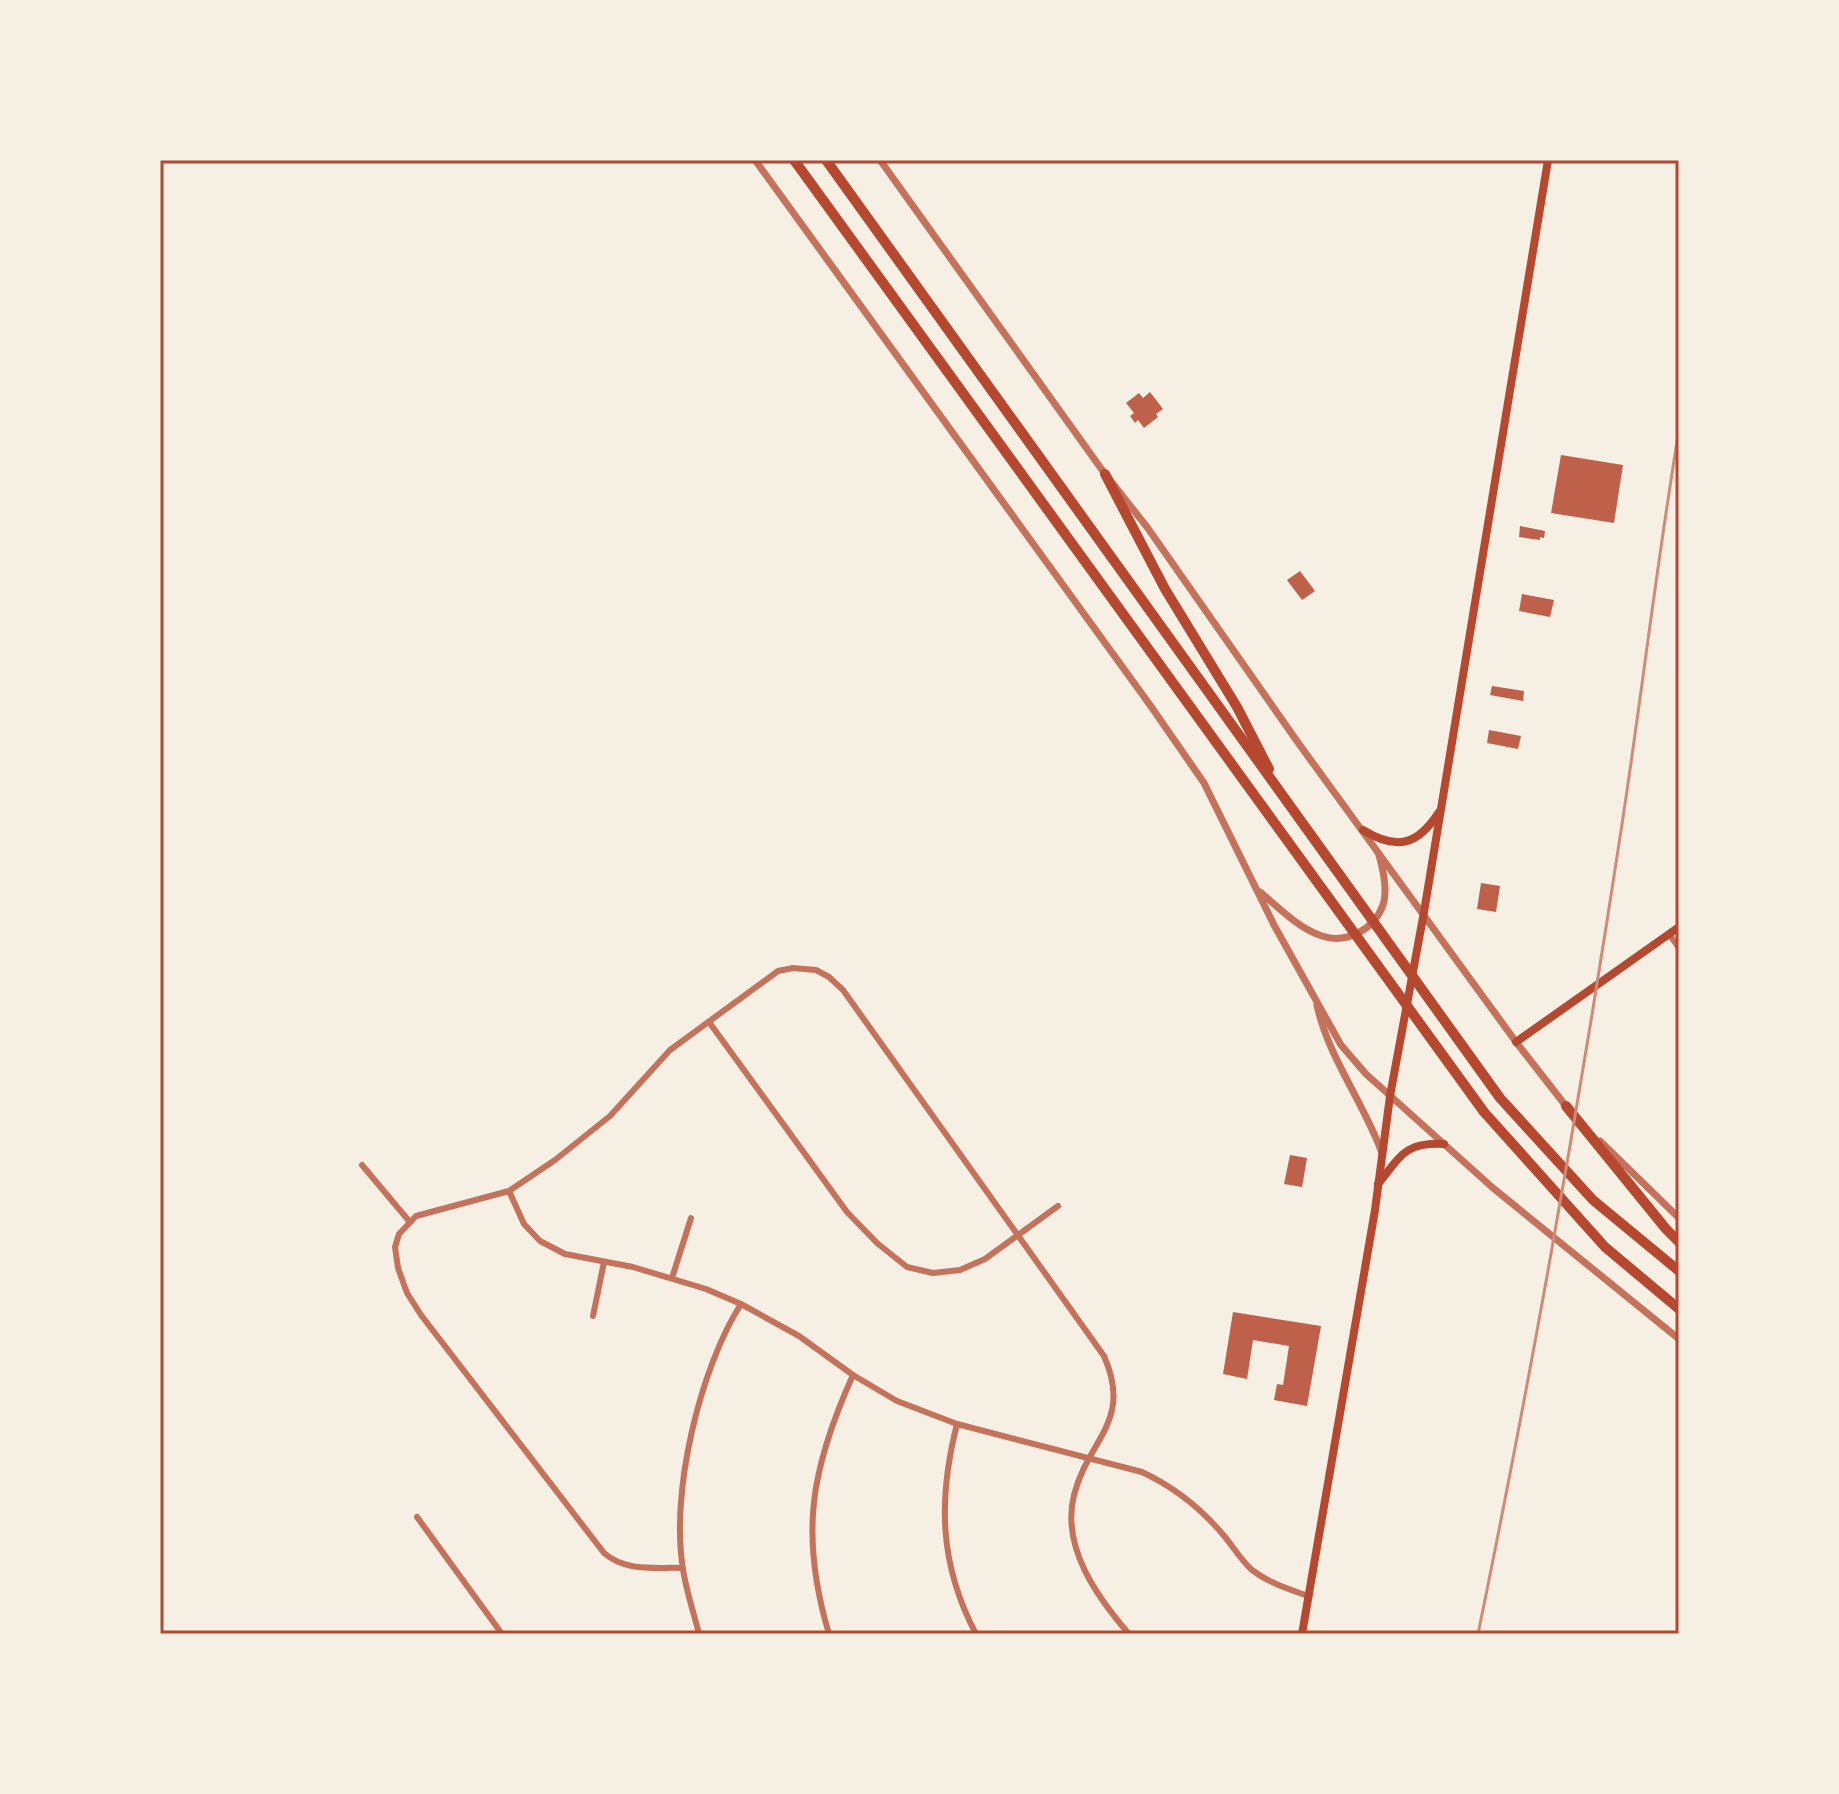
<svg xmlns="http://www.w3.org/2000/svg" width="1839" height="1794" font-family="'Open Sans',sans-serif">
	<rect width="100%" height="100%" fill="#f6efe4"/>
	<!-- building -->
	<g fill="#bf614a">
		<path d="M 1150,392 L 1163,409 L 1156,414 L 1158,417 L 1144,428 L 1138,420 L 1135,423 L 1130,416 L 1134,413 L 1126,403 L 1139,393 L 1143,398 Z"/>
		<path d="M 1561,455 L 1623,465 L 1614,523 L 1551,513 Z"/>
		<path d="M 1520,526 L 1545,531 L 1544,538 L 1540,537 L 1540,540 L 1519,537 Z"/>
		<path d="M 1300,571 L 1315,591 L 1302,600 L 1287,580 Z"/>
		<path d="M 1522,594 L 1554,600 L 1550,617 L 1519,611 Z"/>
		<path d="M 1492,686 L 1524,691 L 1523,701 L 1490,695 Z"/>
		<path d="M 1489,730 L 1521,736 L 1518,749 L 1487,743 Z"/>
		<path d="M 1481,883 L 1500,886 L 1496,912 L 1477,909 Z"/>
		<path d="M 1290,1155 L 1307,1158 L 1302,1187 L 1284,1184 Z"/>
		<path d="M 1233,1312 L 1321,1326 L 1307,1406 L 1274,1400 L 1277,1384 L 1283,1385 L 1289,1346 L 1253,1340 L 1247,1379 L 1223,1374 Z"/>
	</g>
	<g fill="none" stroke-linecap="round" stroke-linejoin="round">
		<!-- minor -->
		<g stroke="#c5725c" stroke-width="6">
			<path d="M 1669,934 L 1679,948"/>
			<path d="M 709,1022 L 847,1212 L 877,1243 L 907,1267 L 933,1273 L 960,1270 L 985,1259 L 1058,1206"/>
			<path d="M 362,1165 L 409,1221"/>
			<path d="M 509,1191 L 524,1224 L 540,1241 L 565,1254 L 633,1267 L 706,1289 L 741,1304 L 799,1336 L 853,1375 L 897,1401 L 957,1424 L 1142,1472 C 1174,1487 1202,1509 1225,1537 C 1234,1548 1241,1560 1252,1570 C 1269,1583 1289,1589 1308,1596"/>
			<path d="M 672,1278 L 691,1218"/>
			<path d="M 593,1316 L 604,1262"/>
			<path d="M 957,1424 C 938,1499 939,1564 976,1634"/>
			<path d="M 417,1517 L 502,1634"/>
			<path d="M 682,1568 C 654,1567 626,1572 604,1553 L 421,1315 L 407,1293 L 398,1268 L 395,1247 L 399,1234 L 416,1216 L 509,1191 L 555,1160 L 610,1116 L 670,1050 L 778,971 L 793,968 L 816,970 L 829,977 L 843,990 L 1104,1356 C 1133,1422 1088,1439 1074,1495 C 1061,1547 1097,1597 1129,1634"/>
			<path d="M 699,1634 C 694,1613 686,1591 683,1569 C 670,1493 700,1368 741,1304"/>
			<path d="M 829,1634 C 799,1534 811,1468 853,1375"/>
		</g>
		<!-- tertiary -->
		<g stroke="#c5725c" stroke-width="7">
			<path d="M 755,160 L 1150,705 L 1204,783 L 1274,925 L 1341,1045 L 1366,1074 L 1493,1188 L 1679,1339"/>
			<path d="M 880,160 L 1105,474 L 1147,527 L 1299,744 L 1516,1042 L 1569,1110"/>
			<path d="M 1260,892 C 1278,907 1299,929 1322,936 C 1346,944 1374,930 1383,905 C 1388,890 1383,869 1379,855"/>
			<path d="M 1317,1005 C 1328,1057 1364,1103 1382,1153"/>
			<path d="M 1600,1141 L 1679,1218"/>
		</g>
		<!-- secondary -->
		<g stroke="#b5482f" stroke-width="8">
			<path d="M 1363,830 C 1397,851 1418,845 1439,812"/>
			<path d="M 1516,1042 L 1679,927"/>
			<path d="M 1378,1184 C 1401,1156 1404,1142 1444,1144"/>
			<path d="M 1302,1634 L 1375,1210 L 1390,1096 L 1424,912 L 1548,160"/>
		</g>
		<!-- motorway -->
		<g stroke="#b5482f" stroke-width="10">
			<path d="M 794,160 L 1484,1112 L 1605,1247 L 1679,1309"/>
			<path d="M 826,160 L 1500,1098 L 1593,1200 L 1679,1271"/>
			<path d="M 1105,474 L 1165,589 L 1237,707 L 1269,769"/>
			<path d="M 1566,1106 L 1666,1229 L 1679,1242"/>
		</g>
		<!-- rail -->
		<path stroke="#cf8b77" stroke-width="3" d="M 1478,1634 C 1533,1366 1581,1095 1622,824 C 1642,693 1657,561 1679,430"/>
	</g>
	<!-- border -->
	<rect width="1839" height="1794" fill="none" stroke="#f6efe4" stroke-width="324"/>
	<rect x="162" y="162" width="1515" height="1470" fill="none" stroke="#b5482f" stroke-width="3"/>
</svg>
